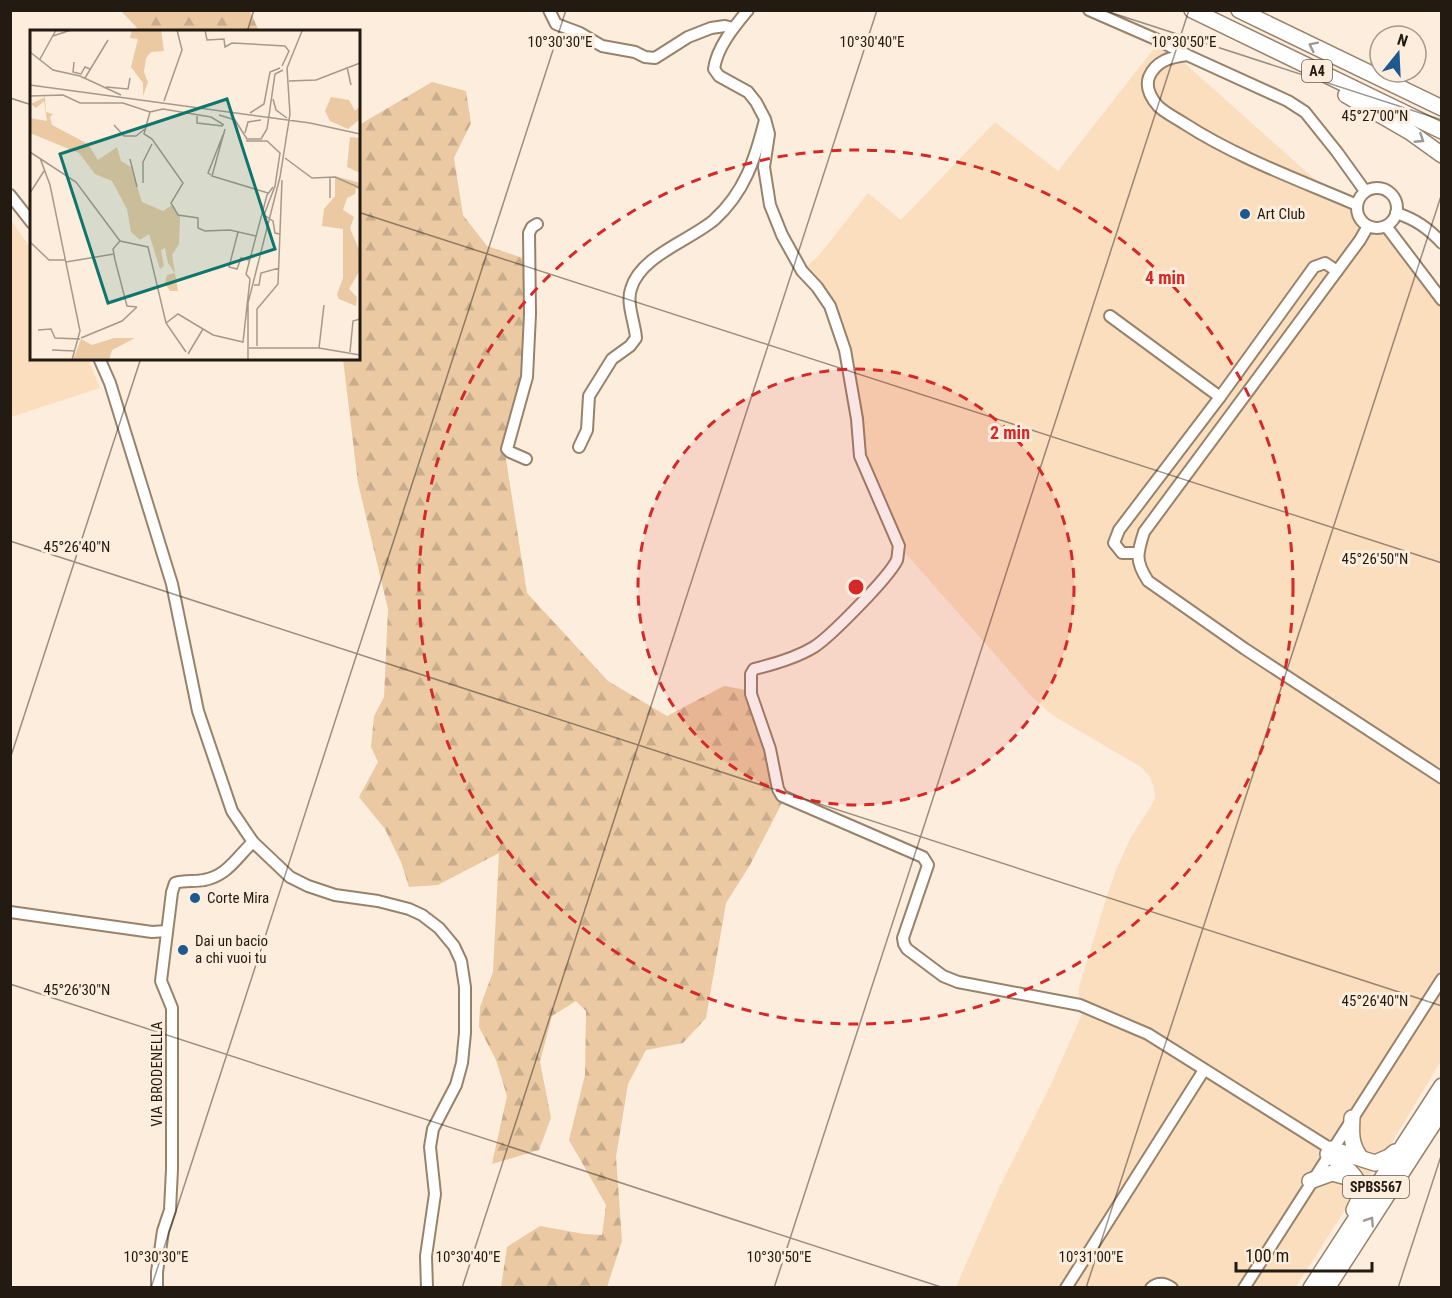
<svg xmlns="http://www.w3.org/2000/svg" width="1452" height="1298" font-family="'Roboto Condensed',sans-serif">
	<defs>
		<pattern id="forest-firs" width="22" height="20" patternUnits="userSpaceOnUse" patternTransform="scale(1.5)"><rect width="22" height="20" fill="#eac9a3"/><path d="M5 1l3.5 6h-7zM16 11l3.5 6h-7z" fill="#c8ac8b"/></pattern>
	</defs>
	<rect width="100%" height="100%" fill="#fceddd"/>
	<!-- built -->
	<g fill="#fbdebe">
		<path d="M 1160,41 L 1349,210 L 1408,242 L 1441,294 L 1441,1061 L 1380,1162 L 1360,1186 L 1296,1287 L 956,1287 L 999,1188 L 1052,1082 L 1082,1014 L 1078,990 L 1107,896 L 1116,870 L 1132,835 L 1151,806 L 1155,798 L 1154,788 L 1150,777 L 1141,767 L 1052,715 L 1028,693 L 1015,677 L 899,546 L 860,456 L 837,326 L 802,271 L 820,254 L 868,193 L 901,220 L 995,122 L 1058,171 Z"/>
		<path d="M 10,219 L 31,249 L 32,358 L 88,359 L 100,388 L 11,417 Z"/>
	</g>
	<!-- forest -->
	<g fill="url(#forest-firs)">
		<path d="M 121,11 L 250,11 L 259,31 L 140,31 Z"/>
		<path d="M 432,82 L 466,91 L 471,123 L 454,158 L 463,215 L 487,246 L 523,258 L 529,289 L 527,372 L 505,453 L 527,593 L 608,681 L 667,716 L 724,686 L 757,692 L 785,797 L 750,865 L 726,903 L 706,1018 L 683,1043 L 646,1050 L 628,1084 L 616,1157 L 622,1241 L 607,1287 L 501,1287 L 507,1247 L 540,1226 L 584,1234 L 602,1235 L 606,1205 L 569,1140 L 585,1075 L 586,1011 L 576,1001 L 552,1016 L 540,1062 L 551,1118 L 539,1150 L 492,1164 L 507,1096 L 496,1060 L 479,1027 L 480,1007 L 493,972 L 499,853 L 438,885 L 409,887 L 401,862 L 385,829 L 359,797 L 378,762 L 371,747 L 374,716 L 384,697 L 388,609 L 358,483 L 343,359 L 358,358 L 359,125 Z"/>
	</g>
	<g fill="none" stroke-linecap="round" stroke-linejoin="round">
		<!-- minor casing -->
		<g stroke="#98826a" stroke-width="14">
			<g id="minor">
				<path d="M 549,10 L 556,24 L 580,33 L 602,46 L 635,52 L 645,57 L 655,58 L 688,37 L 711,28 L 725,26 L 733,28"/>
				<path d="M 748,10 C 734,27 717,47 714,69 L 719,76 L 748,92 L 756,102 L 765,119 L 769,134 L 764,167 L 770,205 L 782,235 L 802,271 L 817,287 L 830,306 L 845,350 L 857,419 L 860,456 L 899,546 C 898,550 898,556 897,560 C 889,577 831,636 814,647 C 796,658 775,664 754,669 L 751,674 L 751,694 L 770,749 L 778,789 L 782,796 L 923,857 L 928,865 L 903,938 L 904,944 L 907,949 L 943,976 L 958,982 L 1080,1005 L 1148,1034 L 1331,1149"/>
				<path d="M 1089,10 L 1160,41 L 1187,55 L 1288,101 L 1305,112 L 1337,152 L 1365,191"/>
				<path d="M 1187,55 C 1170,57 1156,61 1149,77 C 1145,88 1151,98 1158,106 C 1165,113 1176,118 1185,124 C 1238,158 1299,180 1357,205"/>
				<circle cx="1377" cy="208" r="20"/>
				<path d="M 10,195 L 32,223"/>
				<path d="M 1396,213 C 1415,219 1428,228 1442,243"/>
				<path d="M 1368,226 L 1360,240 L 1144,532 C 1137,554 1135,561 1148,581 L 1245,649 L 1442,778"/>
				<path d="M 1386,226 L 1442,300"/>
				<path d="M 1110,316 L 1220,397"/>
				<path d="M 99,358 L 110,383 L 172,584 L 198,711 L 232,811 L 253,842 L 290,877 L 308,886 L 335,895 L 378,901 L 409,909 L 422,915 L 439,928 L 454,946 L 461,961 L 465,987 L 465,1033 L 462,1063 L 456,1085 L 433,1129 L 430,1147 L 435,1194 L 426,1256 L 427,1288"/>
				<path d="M 579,447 L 587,430 L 589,396 L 612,359 L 630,346 L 636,338 C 635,323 626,303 631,289 C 640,256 689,241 714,220 C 745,192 755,159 765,120"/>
				<path d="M 526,459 L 510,452 L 507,449 L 527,377 L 530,314 L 529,233 L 532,227 L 537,224"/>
				<path d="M 1137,553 L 1122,553 L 1114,543 L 1119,530 L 1220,397 L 1314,267 L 1325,263 L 1337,271"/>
				<path d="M 10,912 L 152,932 L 167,931"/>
				<path d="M 157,1288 L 157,1272 L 163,1231 L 170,1210 L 172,1169 L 172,1008 L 161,981 L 172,892 L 175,883 C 185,880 194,882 204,880 C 227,876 237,857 253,842"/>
				<path d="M 1066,1288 L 1204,1070"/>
				<path d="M 1151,1288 C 1158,1282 1165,1283 1172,1288"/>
				<path d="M 1244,1288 L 1442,979"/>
			</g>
		</g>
		<!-- highway casing -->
		<g stroke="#98826a" stroke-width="18">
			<g id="highway">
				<path d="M 1192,10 L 1442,131"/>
				<path d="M 1239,10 L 1442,108"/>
				<path d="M 1346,95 L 1410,132 L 1442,155"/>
				<path d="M 1352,1118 C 1351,1134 1351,1145 1360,1157"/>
				<path d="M 1331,1149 L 1375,1163 L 1389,1157 L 1395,1152"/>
				<path d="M 1328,1154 C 1349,1170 1370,1182 1354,1210"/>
				<path d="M 1310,1181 L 1332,1173 L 1355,1179"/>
				<path d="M 1311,1288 L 1442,1086"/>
				<path d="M 1327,1288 L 1442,1110"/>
			</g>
		</g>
		<!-- minor -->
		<use href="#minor" stroke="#fff" stroke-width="10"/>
		<!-- highway -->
		<use href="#highway" stroke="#fff" stroke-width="15"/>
	</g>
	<!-- one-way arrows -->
	<defs><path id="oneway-chevron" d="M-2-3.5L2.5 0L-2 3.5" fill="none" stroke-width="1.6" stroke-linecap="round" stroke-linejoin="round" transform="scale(1.5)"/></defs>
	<g stroke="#9c9894">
		<use href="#oneway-chevron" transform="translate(1313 46) rotate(-154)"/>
		<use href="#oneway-chevron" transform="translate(1420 139) rotate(33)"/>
		<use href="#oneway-chevron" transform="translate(1370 1221) rotate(-57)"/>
	</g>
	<!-- ticks -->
	<path fill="none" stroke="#231a11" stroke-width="1.5" stroke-opacity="0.45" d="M 1103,10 L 1442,120M 247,32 L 254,10M 10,98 L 32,105M 358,212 L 1442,563M 10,541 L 1442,1006M 10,759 L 141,358M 10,984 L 944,1288M 151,1288 L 566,10M 462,1288 L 877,10M 774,1288 L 1189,10M 1086,1288 L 1442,193M 1398,1288 L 1442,1153"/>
	<!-- distance rings -->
	<circle cx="856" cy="587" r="218" fill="#d62828" fill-opacity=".12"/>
	<g fill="none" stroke="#d62828" stroke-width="3" stroke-dasharray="10 8">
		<circle cx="856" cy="587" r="218"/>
		<circle cx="856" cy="587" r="437"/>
	</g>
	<!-- markers -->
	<g fill="#1d588f" stroke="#fceddd" stroke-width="2">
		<circle cx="1245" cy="214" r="6"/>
		<circle cx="195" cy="898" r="6"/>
		<circle cx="183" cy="950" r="6"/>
	</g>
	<g text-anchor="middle" stroke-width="6" stroke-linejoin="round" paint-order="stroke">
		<!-- shield labels -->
		<g fill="#fceddd" stroke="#64594e" stroke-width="1.5">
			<rect x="1302" y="60" width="30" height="22" rx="4.5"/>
			<rect x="1343" y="1176" width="66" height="22" rx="4.5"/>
		</g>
		<g font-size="14" font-weight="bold" fill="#231a11">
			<text x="1317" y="76">A4</text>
			<text x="1376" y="1192">SPBS567</text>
		</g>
		<!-- poi labels -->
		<g font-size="15" fill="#231a11" stroke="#fceddd" text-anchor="start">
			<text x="1257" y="219">Art Club</text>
			<text x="207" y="903">Corte Mira</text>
			<text x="195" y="946">Dai un bacio<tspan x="195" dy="17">a chi vuoi tu</tspan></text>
		</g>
		<!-- street labels -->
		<g font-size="15" fill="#231a11" stroke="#fceddd">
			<text transform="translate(157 1074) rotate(-90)" y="5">VIA BRODENELLA</text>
		</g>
	</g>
	<!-- overview -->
	<g transform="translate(30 30)">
		<rect width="330" height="330" fill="#fceddd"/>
		<path d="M 102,0 L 131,0 L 134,21 L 121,22 L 116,28 L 114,42 L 118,52 L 113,66 L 113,53 L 101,37 L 108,9 L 100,8 ZM 15,67 L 16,82 L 23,84 L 20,87 L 22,95 L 58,114 L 68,130 L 87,117 L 91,131 L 101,137 L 112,172 L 133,181 L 142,175 L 150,186 L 149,214 L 142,225 L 148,261 L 140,261 L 135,253 L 137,245 L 145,243 L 138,233 L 135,218 L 131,220 L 134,236 L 130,239 L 119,204 L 110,210 L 101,202 L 97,179 L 82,151 L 65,144 L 49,123 L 0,103 L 0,88 L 17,91 L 14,71 L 6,78 L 1,74 ZM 301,67 L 319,70 L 325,81 L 330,76 L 330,89 L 318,99 L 300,91 L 295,81 ZM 320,107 L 330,108 L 330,143 L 317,137 ZM 305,146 L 330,153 L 330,160 L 326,158 L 325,164 L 317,168 L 313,180 L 324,187 L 320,198 L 330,222 L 330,240 L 319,259 L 327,267 L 326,276 L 309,269 L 307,264 L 313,248 L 313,199 L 292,196 L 294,179 L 305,166 ZM 84,308 L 105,308 L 82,320 L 79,330 L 43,330 L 51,309 L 62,315 Z" fill="#eac9a3"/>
		<path fill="none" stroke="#a5998b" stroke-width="1.5" d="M 175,0 L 177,10 L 194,9 L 195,17 L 202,13 L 255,16 L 259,21 L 252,36M 23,6 L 41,0M 0,22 L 23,40 L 50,46 L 91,65M 10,29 L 26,0M 44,32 L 43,42 L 51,44 L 55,37 L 60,39M 317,37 L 321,55M 55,48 L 78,10M 259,51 L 286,50 L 330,33M 0,55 L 280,93 L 330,104M 76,57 L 98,59 L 100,48M 0,66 L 33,65 L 50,73 L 93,73 L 120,82M 243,69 L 246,80 L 257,88M 134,71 L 152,20 L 147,0M 220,83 L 234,74 L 240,42 L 250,38M 189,85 L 205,90 L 217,109 L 231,109 L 237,99 L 245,44 L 253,40M 167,86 L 167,93 L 193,96M 84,95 L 94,106 L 106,106 L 115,99M 195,99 L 182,146 L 238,163M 215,103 L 218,92 L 231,90M 122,109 L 153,153 L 141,173 L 148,185 L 168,188 L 168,198 L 175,201 L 200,200 L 226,206M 122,109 L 114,104 L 120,82 L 133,79 L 181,87 L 194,95M 216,111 L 237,111 L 250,123 L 245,156 L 234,185 L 243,191 L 245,203 L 250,204M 0,122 L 46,152 L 90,211 L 118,217 L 136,293 L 156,322M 10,128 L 20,155 L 50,301 L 42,330M 255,128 L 282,148 L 305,147 L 330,158M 100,129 L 107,157M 181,145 L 178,143 L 193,105M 300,148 L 300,168M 113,153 L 113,132 L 122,114M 0,163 L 14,141M 208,202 L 199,237 L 207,239 L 211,228 L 219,230M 90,211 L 83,219 L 85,230 L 97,276 L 107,277M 0,212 L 19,230 L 36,230M 36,232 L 84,224M 224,255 L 229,255 L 231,243 L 249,238M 136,293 L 148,284 L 183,305 L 213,312 L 220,249 L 216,244 L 237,165 L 243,157M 8,300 L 21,299 L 25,308 L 50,309M 51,308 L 92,291 L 107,277M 227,316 L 227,279 L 248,254 L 252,150M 219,318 L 289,318 L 330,325M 289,318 L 294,275M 22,320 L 45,321M 320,322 L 323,291 L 330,289M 158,324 L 173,299M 218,330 L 218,273 L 250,147 L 260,84 L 257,38 L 272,1"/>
		<path fill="#0f766e" fill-opacity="0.15" stroke="#0f766e" stroke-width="3" d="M 197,69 L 245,219 L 78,273 L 30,124 Z"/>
		<rect width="330" height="330" fill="none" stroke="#231a11" stroke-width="3"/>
	</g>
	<g font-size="15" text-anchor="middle" fill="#231a11" stroke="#fceddd" stroke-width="6" stroke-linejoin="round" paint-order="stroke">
		<text x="560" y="47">10°30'30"E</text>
		<text x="872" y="47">10°30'40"E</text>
		<text x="1184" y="47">10°30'50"E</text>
		<text x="1375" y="121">45°27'00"N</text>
		<text x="77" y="552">45°26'40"N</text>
		<text x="1375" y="564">45°26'50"N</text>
		<text x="77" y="995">45°26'30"N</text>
		<text x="1375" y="1006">45°26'40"N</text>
		<text x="156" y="1262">10°30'30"E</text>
		<text x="468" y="1262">10°30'40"E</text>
		<text x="779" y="1262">10°30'50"E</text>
		<text x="1091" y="1262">10°31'00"E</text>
	</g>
	<circle cx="856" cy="587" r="9" fill="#d62828" stroke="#fceddd" stroke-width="3"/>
	<g font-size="18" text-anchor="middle" font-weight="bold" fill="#d62828" stroke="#fceddd" stroke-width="6" stroke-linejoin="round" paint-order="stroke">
		<text x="1165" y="284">4 min</text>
		<text x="1010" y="439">2 min</text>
	</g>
	<!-- border -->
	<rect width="1452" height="1298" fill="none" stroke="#231a11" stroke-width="24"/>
	<!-- north arrow -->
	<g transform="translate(1398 54) rotate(18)"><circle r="28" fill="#fceddd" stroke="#a5998b" stroke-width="1.5"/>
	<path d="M0-4.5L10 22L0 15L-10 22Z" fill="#1d588f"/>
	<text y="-9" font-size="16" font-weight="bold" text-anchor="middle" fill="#231a11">N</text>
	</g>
	<!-- scale -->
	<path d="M1236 1262v9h136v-9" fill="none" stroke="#231a11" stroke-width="3"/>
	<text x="1245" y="1262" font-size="18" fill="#231a11" stroke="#fceddd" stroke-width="4.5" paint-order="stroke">100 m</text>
</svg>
